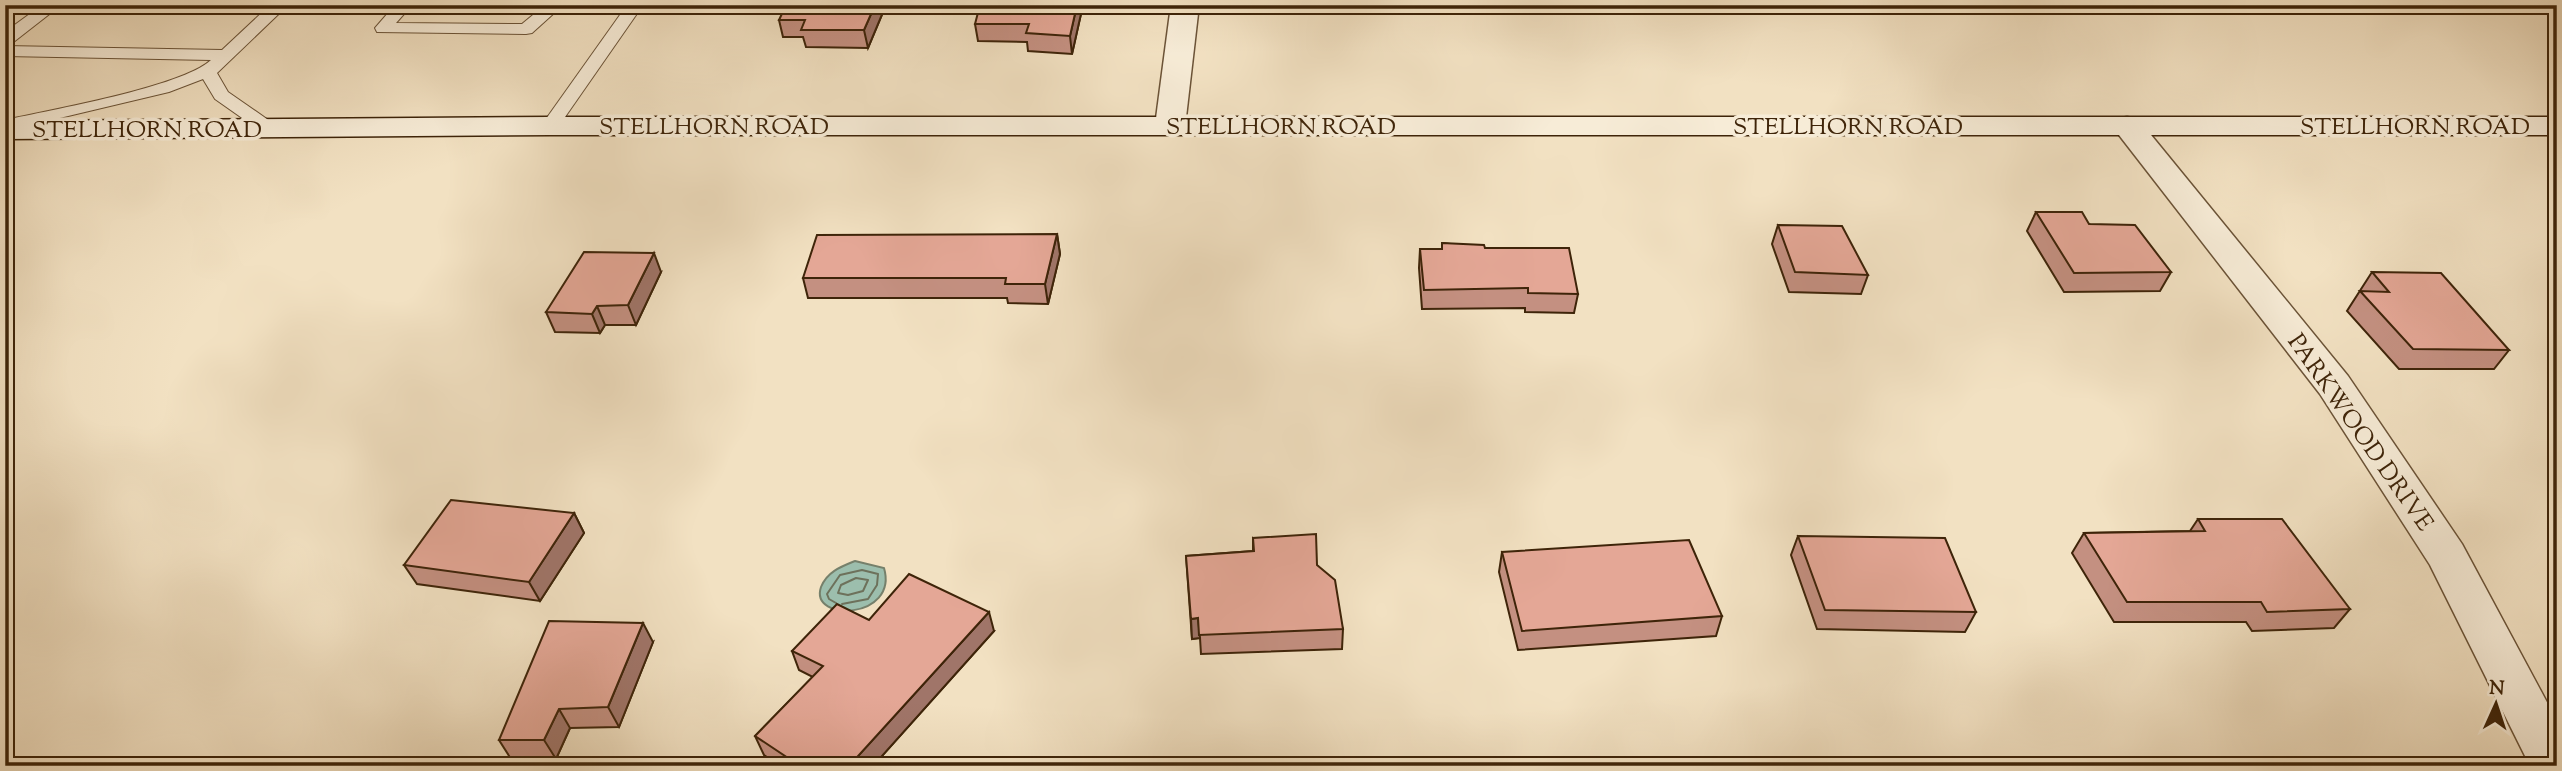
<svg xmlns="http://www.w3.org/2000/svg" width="2562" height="771" font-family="'Sorts Mill Goudy',serif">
	<rect width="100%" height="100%" fill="#f2e1c2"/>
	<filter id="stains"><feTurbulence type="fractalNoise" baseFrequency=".00286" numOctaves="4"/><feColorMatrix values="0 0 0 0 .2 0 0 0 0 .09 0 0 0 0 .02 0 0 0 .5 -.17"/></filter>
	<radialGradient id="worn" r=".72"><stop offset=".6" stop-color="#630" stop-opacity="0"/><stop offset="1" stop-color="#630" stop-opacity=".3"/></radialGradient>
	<!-- water -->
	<path fill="#9cbead" stroke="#76806b" stroke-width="2" d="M 855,561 L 884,568 C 899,619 809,623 821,587 C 827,572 840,567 855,561 Z"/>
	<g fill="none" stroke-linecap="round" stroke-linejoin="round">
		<!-- shore -->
		<g stroke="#6d715b" stroke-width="2">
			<path d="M 856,578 L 868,580 L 863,591 L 848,595 L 838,593 L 841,585 Z"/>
			<path d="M 836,603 L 829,599 L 827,594 L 840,575 L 862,570 L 878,574 L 877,585 L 868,599 L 842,604"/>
		</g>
		<!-- service casing -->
		<g stroke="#6b5337" stroke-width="2">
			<g id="service">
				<path d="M 5,5 L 14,5 L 5,11 Z"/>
				<path d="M 42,5 L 61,5 L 11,44 L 5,45 L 5,32 Z"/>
				<path d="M 270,5 L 288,5 L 217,73 L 228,92 L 274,124 L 277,128 L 274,132 L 262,132 L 215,99 L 203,79 L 169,92 L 5,131 L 5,120 C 50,110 182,87 211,60 L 5,56 L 5,46 L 222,50 Z"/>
				<path d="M 395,5 L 412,5 L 396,23 L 522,24 L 545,5 L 563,5 L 532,33 L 526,34 L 377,32 L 375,28 Z"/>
				<path d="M 627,5 L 643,5 L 556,130 L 544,130 L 541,126 Z"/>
			</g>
		</g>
		<!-- minor casing -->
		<g stroke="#6b5337" stroke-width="3">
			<g id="minor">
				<path d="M 1171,5 L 1199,5 L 1185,126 L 1181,133 L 1170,135 L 1159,133 L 1155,126 Z"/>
				<path d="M 2127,117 L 2138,119 L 2348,376 L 2462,544 L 2557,721 L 2557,766 L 2530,766 L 2430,565 L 2320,394 L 2112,126 L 2116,119 Z"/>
			</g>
		</g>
		<!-- secondary casing -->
		<g stroke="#3e2409" stroke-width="3">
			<path id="secondary" d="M 550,117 L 2557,117 L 2557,135 L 550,135 L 5,139 L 5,121 Z"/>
		</g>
		<!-- service -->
		<use href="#service" fill="#f7ecd7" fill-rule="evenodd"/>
		<!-- minor -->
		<use href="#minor" fill="#f7ecd7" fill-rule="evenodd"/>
		<!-- secondary -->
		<use href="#secondary" fill="#f7ecd7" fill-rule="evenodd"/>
	</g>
	<!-- wall -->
	<g fill="#c49081" stroke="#3e2409" stroke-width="2">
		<path d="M 886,5 L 868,48 L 806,47 L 803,37 L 783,37 L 779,20 Z"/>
		<path d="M 1083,5 L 1072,54 L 1028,51 L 1027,42 L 978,41 L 975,24 Z"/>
		<path d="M 2036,212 L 2089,224 L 2171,272 L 2160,291 L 2064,292 L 2027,231 Z"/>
		<path d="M 1778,225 L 1868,275 L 1861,294 L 1789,292 L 1772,244 Z"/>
		<path d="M 1057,234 L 1060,254 L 1048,304 L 1008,303 L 1007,298 L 808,298 L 803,278 Z"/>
		<path d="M 1442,243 L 1485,248 L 1578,294 L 1574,313 L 1525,312 L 1525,308 L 1422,309 L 1419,268 L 1420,249 L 1442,249 Z"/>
		<path d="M 661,272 L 636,325 L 605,325 L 600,333 L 555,332 L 546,312 Z"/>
		<path d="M 2372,272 L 2509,350 L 2494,369 L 2399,369 L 2347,311 Z"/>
		<path d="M 574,513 L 584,533 L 540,601 L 417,584 L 404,565 Z"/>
		<path d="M 2198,519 L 2350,609 L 2334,628 L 2252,631 L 2246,622 L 2114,622 L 2072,553 L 2084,533 L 2190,531 Z"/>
		<path d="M 1798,536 L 1976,612 L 1965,632 L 1817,629 L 1791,555 Z"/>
		<path d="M 1253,538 L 1317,565 L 1343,629 L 1342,649 L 1201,654 L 1200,638 L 1192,639 L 1186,556 L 1253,551 Z"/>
		<path d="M 1502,552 L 1722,616 L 1716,636 L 1518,650 L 1499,572 Z"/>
		<path d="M 869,620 L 994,631 L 873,766 L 780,766 L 764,755 L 755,736 L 813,677 L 799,670 L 792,651 Z"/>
		<path d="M 653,642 L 619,727 L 570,728 L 556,759 L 511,759 L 499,740 Z"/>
	</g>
	<!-- shaded-wall -->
	<g fill="#a07569" stroke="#3e2409" stroke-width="2">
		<path d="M 875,5 L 886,5 L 868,48 L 864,30 Z"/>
		<path d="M 1077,5 L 1083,5 L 1072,54 L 1070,36 Z"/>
		<path d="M 1057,234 L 1060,254 L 1048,304 L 1045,284 Z"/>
		<path d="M 654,253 L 661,272 L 636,325 L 628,305 Z"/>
		<path d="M 597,306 L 605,325 L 600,333 L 592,314 Z"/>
		<path d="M 574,513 L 584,533 L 540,601 L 529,582 Z"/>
		<path d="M 989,612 L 994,631 L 873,766 L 849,766 Z"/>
		<path d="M 1198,618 L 1200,638 L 1192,639 L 1191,619 Z"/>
		<path d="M 643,623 L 653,642 L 619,727 L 608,707 Z"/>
		<path d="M 559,709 L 570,728 L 556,759 L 544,740 Z"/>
	</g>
	<!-- building -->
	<g fill="#e4a796" stroke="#3e2409" stroke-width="2">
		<path d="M 786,5 L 875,5 L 864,30 L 801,30 L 805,20 L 779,20 Z"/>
		<path d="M 980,5 L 1077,5 L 1070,36 L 1026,33 L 1029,24 L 975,24 Z"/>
		<path d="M 2036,212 L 2082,212 L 2089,224 L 2135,225 L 2171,272 L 2074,273 Z"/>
		<path d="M 1778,225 L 1842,226 L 1868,275 L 1795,272 Z"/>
		<path d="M 1057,234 L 1045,284 L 1005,284 L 1006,278 L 803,278 L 817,235 Z"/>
		<path d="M 1442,243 L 1484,245 L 1485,248 L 1569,248 L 1578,294 L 1528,293 L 1528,288 L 1424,290 L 1420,249 L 1442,249 Z"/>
		<path d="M 584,252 L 654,253 L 628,305 L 597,306 L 592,314 L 546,312 Z"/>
		<path d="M 2372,272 L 2441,273 L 2509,350 L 2413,349 L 2360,291 L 2389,292 Z"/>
		<path d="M 451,500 L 574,513 L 529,582 L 404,565 Z"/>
		<path d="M 2198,519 L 2282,519 L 2350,609 L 2267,612 L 2261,602 L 2127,602 L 2084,533 L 2205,531 Z"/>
		<path d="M 1316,534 L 1317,565 L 1335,580 L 1343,629 L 1199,635 L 1198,618 L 1191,619 L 1186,556 L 1254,551 L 1253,538 Z"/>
		<path d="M 1798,536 L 1945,538 L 1976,612 L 1825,610 Z"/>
		<path d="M 1689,540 L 1722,616 L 1522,631 L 1502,552 Z"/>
		<path d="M 909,574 L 989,612 L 849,766 L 800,766 L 755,736 L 823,666 L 792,651 L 837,604 L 869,620 Z"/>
		<path d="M 549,621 L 643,623 L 608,707 L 559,709 L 544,740 L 499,740 Z"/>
	</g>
	<g text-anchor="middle" stroke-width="7" stroke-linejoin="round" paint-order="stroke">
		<!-- street labels -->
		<g font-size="24" fill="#3e2409" stroke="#f7ecd7">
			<text x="714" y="134">STELLHORN ROAD</text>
			<text x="1281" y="134">STELLHORN ROAD</text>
			<text x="1848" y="134">STELLHORN ROAD</text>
			<text x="2415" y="134">STELLHORN ROAD</text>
			<text x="147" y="137">STELLHORN ROAD</text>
			<text transform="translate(2361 432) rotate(55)" y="8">PARKWOOD DRIVE</text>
		</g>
	</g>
	<!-- margin -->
	<rect width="2562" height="771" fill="none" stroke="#f2e1c2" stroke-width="28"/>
	<rect x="7" y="7" width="2548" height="757" fill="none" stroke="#3e2409" stroke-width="3.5"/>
	<rect x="14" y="14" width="2534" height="743" fill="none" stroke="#3e2409" stroke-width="2"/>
	<!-- north arrow -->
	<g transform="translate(2496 704) rotate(3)" stroke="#f7ecd7" stroke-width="5" paint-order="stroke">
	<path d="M0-5L12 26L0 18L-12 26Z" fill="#3e2409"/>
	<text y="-10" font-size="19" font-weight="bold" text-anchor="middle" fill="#3e2409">N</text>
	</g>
	<rect width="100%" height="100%" filter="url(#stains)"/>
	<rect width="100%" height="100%" fill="url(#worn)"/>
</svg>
